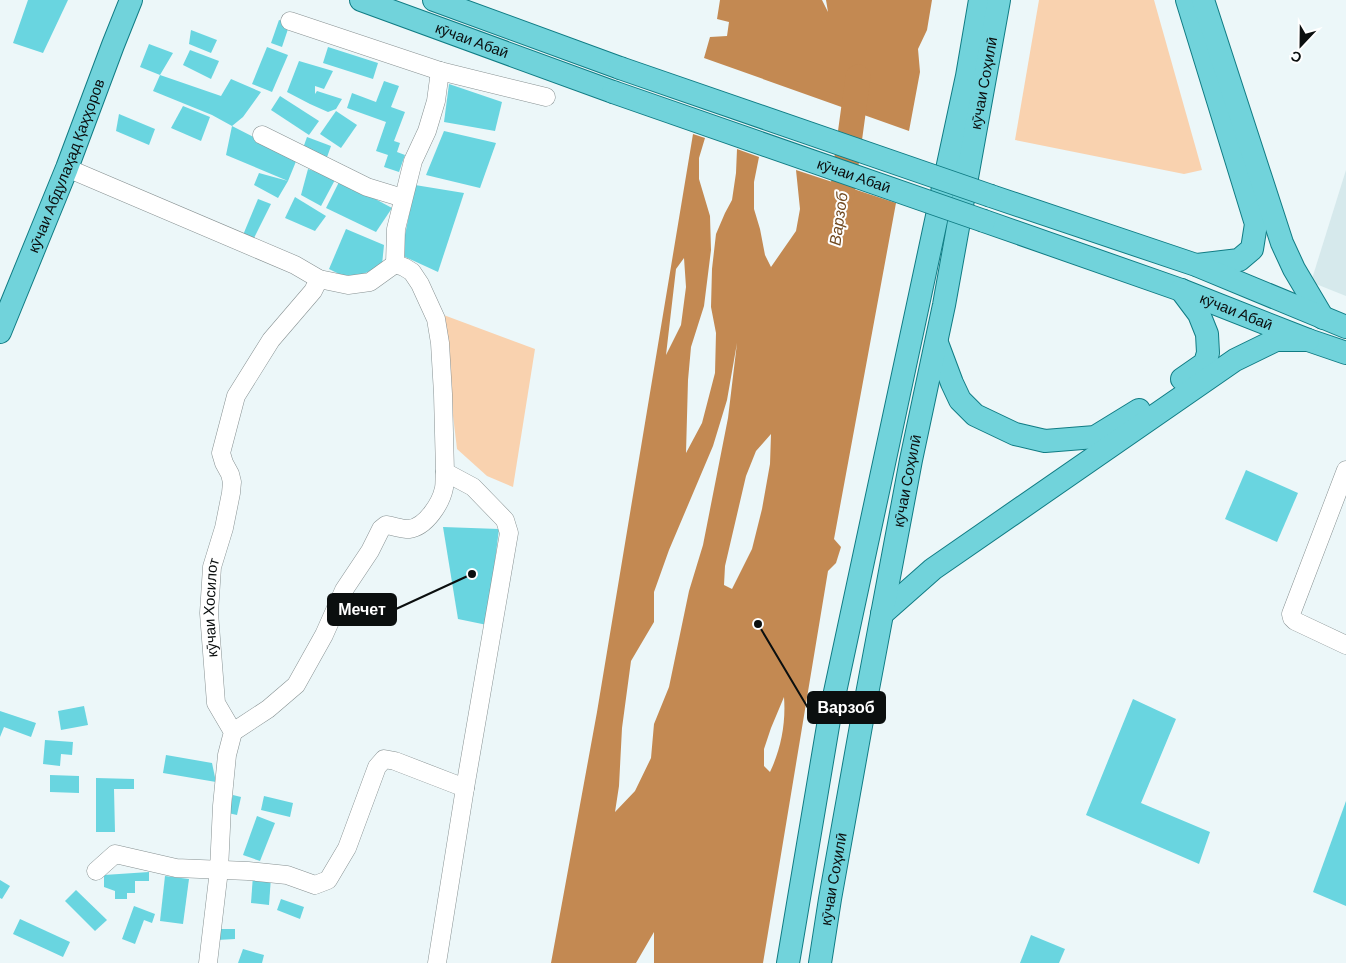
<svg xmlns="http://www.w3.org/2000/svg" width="1346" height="963" font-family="Barlow,sans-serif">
	<rect width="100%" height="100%" fill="#ecf7f9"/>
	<!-- built -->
	<path fill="#d6e9ec" d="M 1346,170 L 1346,296 L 1311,282 Z"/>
	<!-- green -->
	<g fill="#f9d2af">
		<path d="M 1039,0 L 1154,0 L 1202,170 L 1184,174 L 1015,140 Z"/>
		<path d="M 441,314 L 535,349 L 513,487 L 487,476 L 457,449 Z"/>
	</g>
	<!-- water -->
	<g fill="#c38952" fill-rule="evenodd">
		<path d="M 720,0 L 822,0 L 828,12 L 826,0 L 932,0 L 927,30 L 918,49 L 920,72 L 909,131 L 704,58 L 710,37 L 727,36 L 729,22 L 717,19 Z"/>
		<path d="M 693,134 L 705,138 L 699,158 L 699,179 L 710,216 L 711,250 L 704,306 L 691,347 L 688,380 L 686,453 L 702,423 L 715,373 L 716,333 L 711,307 L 712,269 L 716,234 L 725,213 L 732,200 L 736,173 L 737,149 L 759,157 L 754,182 L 754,209 L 760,229 L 765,255 L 771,267 L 796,231 L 800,209 L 796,170 L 896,203 L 834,539 L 841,547 L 836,563 L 828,571 L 763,963 L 654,963 L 654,932 L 636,963 L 551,963 L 597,712 ZM 684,258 L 686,287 L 681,325 L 666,355 L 676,269 ZM 737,343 L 728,418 L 703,545 L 689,591 L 669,687 L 654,724 L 651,758 L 635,791 L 615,812 L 619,786 L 622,728 L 631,661 L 654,622 L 654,592 L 669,550 L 713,446 L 727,400 ZM 771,434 L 770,464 L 762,509 L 752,549 L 732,589 L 724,585 L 725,566 L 746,476 L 756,451 ZM 784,697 C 786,723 781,749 770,772 L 764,766 L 764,749 L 771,728 Z"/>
	</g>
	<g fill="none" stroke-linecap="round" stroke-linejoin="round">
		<!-- river -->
		<path stroke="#c38952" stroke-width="25" d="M 842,194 L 858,77"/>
	</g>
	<!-- building -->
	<g fill="#69d5e0">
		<path d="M 28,0 L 68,0 L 43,53 L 13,43 Z"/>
		<path d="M 279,20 L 290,23 L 282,47 L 271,43 Z"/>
		<path d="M 191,30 L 217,40 L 211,53 L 189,44 Z"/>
		<path d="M 149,44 L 173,53 L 160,75 L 221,96 L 231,79 L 261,92 L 243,117 L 232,126 L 297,159 L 288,181 L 278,198 L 254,185 L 259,173 L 288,181 L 226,155 L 232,126 L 212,115 L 153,91 L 160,75 L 140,67 Z"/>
		<path d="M 267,47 L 288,55 L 272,92 L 252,84 Z"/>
		<path d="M 328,47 L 378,63 L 373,79 L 323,63 Z"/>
		<path d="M 190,50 L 219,61 L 211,79 L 183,65 Z"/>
		<path d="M 299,61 L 333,71 L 324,89 L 315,86 L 315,94 L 317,91 L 342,99 L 336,109 L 328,112 L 310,104 L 287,92 Z"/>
		<path d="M 384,81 L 399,86 L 391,107 L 405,112 L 394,141 L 400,143 L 397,152 L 405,155 L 399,172 L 384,167 L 388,155 L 376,151 L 386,122 L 347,108 L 352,93 L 376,102 Z"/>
		<path d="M 449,84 L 502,102 L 495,131 L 444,122 Z"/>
		<path d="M 280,96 L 319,121 L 309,135 L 271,110 Z"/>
		<path d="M 183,106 L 210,117 L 201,141 L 171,128 Z"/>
		<path d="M 336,111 L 357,125 L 341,148 L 320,134 Z"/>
		<path d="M 119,114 L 155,129 L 149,145 L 116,131 Z"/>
		<path d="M 444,131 L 496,143 L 480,188 L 426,175 Z"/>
		<path d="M 307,137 L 331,146 L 326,160 L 302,151 Z"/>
		<path d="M 308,169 L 336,178 L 321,206 L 301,195 Z"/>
		<path d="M 340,180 L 392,208 L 376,232 L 326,208 Z"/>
		<path d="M 415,185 L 464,193 L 438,272 L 401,255 Z"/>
		<path d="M 295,197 L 326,216 L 315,231 L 285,218 Z"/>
		<path d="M 258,199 L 271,204 L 254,238 L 243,235 Z"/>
		<path d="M 346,229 L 384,245 L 382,265 L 351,280 L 329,269 Z"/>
		<path d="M 1246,470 L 1298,493 L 1277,542 L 1225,519 Z"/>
		<path d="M 443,527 L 499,529 L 487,625 L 458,619 Z"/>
		<path d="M 1133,699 L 1176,719 L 1141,803 L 1210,832 L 1199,864 L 1086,815 Z"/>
		<path d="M 84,706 L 88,725 L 61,730 L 58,711 Z"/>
		<path d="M 0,711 L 36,723 L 31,737 L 4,727 L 0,737 Z"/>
		<path d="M 45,740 L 73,742 L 72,755 L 61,754 L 60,766 L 43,764 Z"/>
		<path d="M 166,755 L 212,763 L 216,782 L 163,773 Z"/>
		<path d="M 50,775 L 79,776 L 79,793 L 50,792 Z"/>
		<path d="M 96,778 L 134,779 L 134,789 L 114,789 L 115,832 L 96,832 Z"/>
		<path d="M 233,795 L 241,797 L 237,815 L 228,813 Z"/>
		<path d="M 264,796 L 293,803 L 290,817 L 261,810 Z"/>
		<path d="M 1346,801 L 1346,906 L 1313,892 Z"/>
		<path d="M 257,816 L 275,823 L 260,861 L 243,855 Z"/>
		<path d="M 149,872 L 149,881 L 135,881 L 135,893 L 127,893 L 127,899 L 115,899 L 115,891 L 104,887 L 104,875 Z"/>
		<path d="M 253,875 L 271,877 L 269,905 L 251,903 Z"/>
		<path d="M 165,876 L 189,879 L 183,924 L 160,921 Z"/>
		<path d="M 0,880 L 10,886 L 2,899 L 0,898 Z"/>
		<path d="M 76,890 L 107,920 L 95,931 L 65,901 Z"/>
		<path d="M 281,899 L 304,907 L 300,919 L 277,910 Z"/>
		<path d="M 134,906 L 155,914 L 152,923 L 144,920 L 135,944 L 122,939 Z"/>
		<path d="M 20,919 L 70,942 L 63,957 L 13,934 Z"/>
		<path d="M 217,929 L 235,929 L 235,939 L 217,940 Z"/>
		<path d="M 1031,935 L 1065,949 L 1059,963 L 1020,963 Z"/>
		<path d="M 243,949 L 264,955 L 262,963 L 238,963 Z"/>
	</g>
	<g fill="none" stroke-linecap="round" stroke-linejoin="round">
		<!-- minor casing -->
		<g stroke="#879192" stroke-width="19">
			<g id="minor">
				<path d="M 290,21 L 440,71 L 546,97"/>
				<path d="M 262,135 L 367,187 L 403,198"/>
				<path d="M 67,168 L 295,265 L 319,279 L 348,285 L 370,282 L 395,264 L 404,267 L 412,272 L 420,284 L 436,319 L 440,343 L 443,394 L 445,472 L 473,487 L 505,520 L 509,533 L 465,788 L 437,963"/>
				<path d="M 395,264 L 396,229 L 413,161 L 427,131 L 436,101 L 440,71"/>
				<path d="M 1346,470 L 1291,614 L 1292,618 L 1295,621 L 1346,645"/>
				<path d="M 233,732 L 268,709 L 296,685 L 324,635 L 344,590 L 370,551 L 381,529 L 386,525 C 394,526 401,529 409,529 C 426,527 441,503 444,488 C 445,483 444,477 445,472"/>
				<path d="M 96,871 L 115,854 L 176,868 L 248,871 L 287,875 L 315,885 L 328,880 L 347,848 L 377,767 L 384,759 L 395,761 L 465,788"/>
				<path id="s1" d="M 208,963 L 219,870 L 222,806 L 227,755 L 233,732 L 216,703 L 209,613 L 212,567 L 224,528 L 231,493 L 232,482 L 230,474 L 224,463 L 221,453 L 236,396 L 271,340 L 313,291 L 319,279"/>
			</g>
		</g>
		<!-- major casing -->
		<g stroke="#107c84" stroke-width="24">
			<g id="major">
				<path id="s2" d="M 361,0 L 613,92"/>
				<path d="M 434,0 L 620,68"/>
				<path d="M 1187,0 L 1256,224 L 1252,249 L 1239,260 L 1197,265"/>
				<path d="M 1203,0 L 1282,243 L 1294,269 L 1323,318"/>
				<path d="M 991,196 L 1196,265 L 1346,327"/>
				<path id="s3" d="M 984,221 L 1181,290 L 1308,340 L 1346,353"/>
				<path d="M 1181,290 L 1199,314 L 1207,334 L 1208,353 L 1205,363 L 1182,379"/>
				<path id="s4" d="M 0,332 L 67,168 L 113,45 L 131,0"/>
				<path d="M 937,343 L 952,383 L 960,400 L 975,415 L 1015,434 L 1045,441 L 1095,437 L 1139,410"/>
				<path d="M 882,614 L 933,569 L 1235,360 L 1276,340 L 1308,340"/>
				<path d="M 788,963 L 829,720 L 967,76 L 980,0"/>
				<path id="s5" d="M 820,963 L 830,899 L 861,726 L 911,460 L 944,305 L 999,0"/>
			</g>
		</g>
		<!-- minor -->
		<use href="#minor" stroke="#fff" stroke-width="18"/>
		<!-- major -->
		<use href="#major" stroke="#71d3db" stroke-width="22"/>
		<!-- major-bridge casing -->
		<g stroke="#107c84" stroke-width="24" stroke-linecap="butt">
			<g id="major-bridge">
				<path d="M 620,68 L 991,196"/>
				<path id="s6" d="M 613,92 L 984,221"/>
			</g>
		</g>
		<!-- major-bridge -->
		<use href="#major-bridge" stroke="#71d3db" stroke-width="22"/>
	</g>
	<g text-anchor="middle" stroke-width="4" stroke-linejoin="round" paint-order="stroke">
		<!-- street labels -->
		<g font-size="15" fill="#0b0f0f" stroke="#fff">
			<text dy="5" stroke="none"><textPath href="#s2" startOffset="118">кӯчаи Абаӣ</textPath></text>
			<text dy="5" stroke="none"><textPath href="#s5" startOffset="895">кӯчаи Соҳилӣ</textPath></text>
			<text dy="5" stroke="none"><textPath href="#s4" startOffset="179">кӯчаи Абдулаҳад Қаҳҳоров</textPath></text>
			<text dy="5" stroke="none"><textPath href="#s6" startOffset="255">кӯчаи Абаӣ</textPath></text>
			<text dy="5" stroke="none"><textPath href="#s3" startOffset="268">кӯчаи Абаӣ</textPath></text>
			<text dy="5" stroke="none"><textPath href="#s5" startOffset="490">кӯчаи Соҳилӣ</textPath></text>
			<text dy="5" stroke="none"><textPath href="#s1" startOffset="362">кӯчаи Хосилот</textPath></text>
			<text dy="5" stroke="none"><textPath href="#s5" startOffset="85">кӯчаи Соҳилӣ</textPath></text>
		</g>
		<!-- water labels -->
		<g font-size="16" font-style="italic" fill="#70481f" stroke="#fff">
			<text transform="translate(838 219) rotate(-82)" y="6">Варзоб</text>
		</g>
	</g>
	<!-- callouts -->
	<path fill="none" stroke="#0b0f0f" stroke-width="2" d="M472 574L396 609M758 624L808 708"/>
	<g fill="#0b0f0f" stroke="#fff" stroke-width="2">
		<circle cx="472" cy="574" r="5"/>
		<circle cx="758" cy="624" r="5"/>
	</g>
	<g fill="#0b0f0f" stroke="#0b0f0f" stroke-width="2">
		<rect x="328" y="594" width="68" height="31" rx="5"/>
		<rect x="808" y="692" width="77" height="31" rx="5"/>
	</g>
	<g font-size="16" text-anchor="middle" font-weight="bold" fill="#fff">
		<text x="362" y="615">Мечет</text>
		<text x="846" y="713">Варзоб</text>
	</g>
	<!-- north arrow -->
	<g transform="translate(1301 45) rotate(202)" stroke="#ffffff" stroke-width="4" paint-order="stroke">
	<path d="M0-4L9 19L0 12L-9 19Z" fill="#0b0f0f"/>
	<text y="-8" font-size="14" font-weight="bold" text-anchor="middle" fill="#0b0f0f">С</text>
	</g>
</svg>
